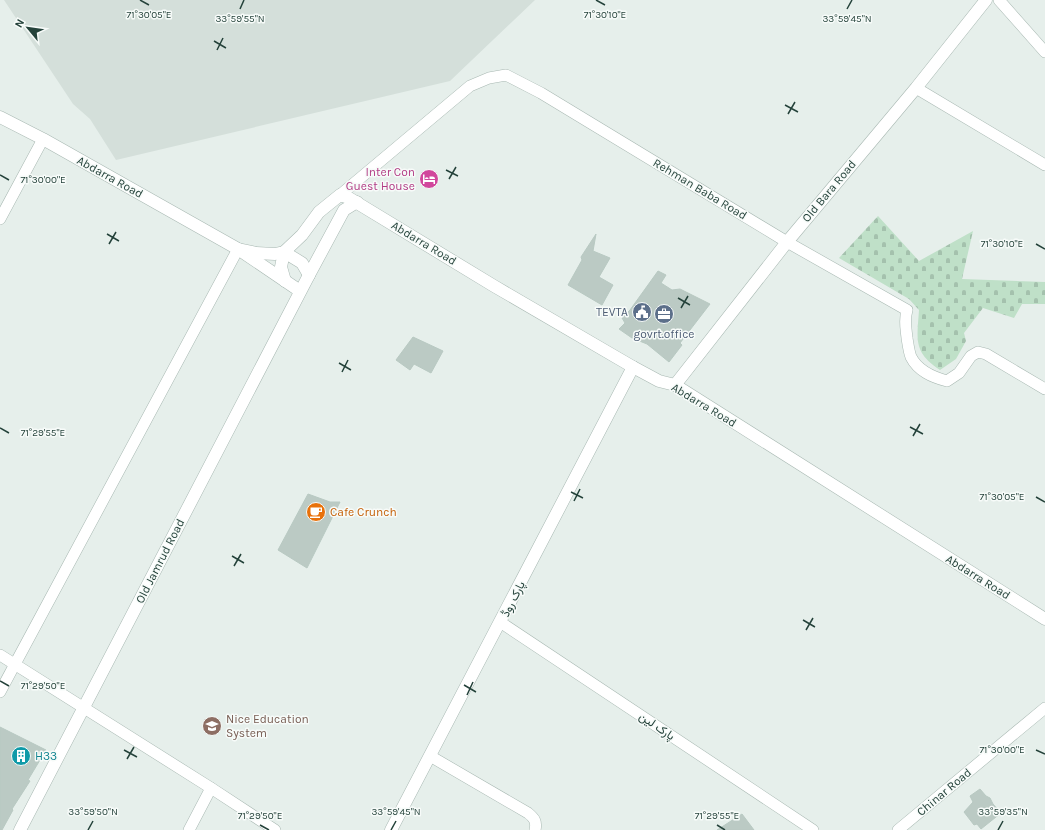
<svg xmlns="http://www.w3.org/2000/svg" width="1045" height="830" font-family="Karla,Vazirmatn,sans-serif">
	<defs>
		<pattern id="cemetery-stones" width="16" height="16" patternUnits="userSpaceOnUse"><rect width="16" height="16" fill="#bfe0c8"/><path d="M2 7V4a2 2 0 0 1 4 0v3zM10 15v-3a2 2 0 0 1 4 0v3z" fill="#a4c1ad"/></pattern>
	</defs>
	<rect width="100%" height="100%" fill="#e6efeb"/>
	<!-- built -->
	<path fill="#d4dfda" d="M 4,0 L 535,0 L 450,81 L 116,160 L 90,119 L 73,104 Z"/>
	<!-- cemetery -->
	<path fill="url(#cemetery-stones)" d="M 878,216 L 919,261 L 973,231 L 962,279 L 1045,282 L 1045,304 L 1022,304 L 1014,318 L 983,308 L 964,333 L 966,341 L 956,359 L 940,370 C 913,352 917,340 919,310 L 909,299 L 839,258 Z"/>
	<!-- building -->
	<g fill="#bbcac4" stroke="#b8c9c2">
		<path d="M 596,234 L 593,251 L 610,258 L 599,277 L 613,285 L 602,305 L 568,285 L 582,260 L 581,257 Z"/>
		<path d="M 658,271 L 666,275 L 661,283 L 672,290 L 680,289 L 710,304 L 680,343 L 682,345 L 669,362 L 647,344 L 632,338 L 619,329 L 625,323 L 622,318 L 630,310 Z"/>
		<path d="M 413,337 L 443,351 L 431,373 L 414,364 L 410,370 L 396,360 Z"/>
		<path d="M 308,494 L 330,502 L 340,502 L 307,568 L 278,550 Z"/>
		<path d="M 0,727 L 46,750 L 28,780 L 30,781 L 12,809 L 13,810 L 2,830 L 0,830 Z"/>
		<path d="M 980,789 L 986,796 L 990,798 L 993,804 L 1001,813 L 981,829 L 977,824 L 974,825 L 964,812 L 973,802 L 970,796 Z"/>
		<path d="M 742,814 L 754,830 L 717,830 Z"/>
	</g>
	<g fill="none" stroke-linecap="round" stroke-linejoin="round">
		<!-- minor casing -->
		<g stroke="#a8b8b2" stroke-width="12">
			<g id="minor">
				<path d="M 999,0 L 1045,52"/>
				<path d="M 916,88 L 1045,165"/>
				<path d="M 340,195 L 470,86 L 489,78 L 506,75 L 541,93 L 787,242 L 907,310 C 904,320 906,328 907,338 C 908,344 909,352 911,357 C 918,371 932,377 947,381 L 959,373 L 971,356 L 978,352 L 986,354 L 1045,389"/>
				<path d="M 0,219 L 43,139"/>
				<path d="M 500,622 L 813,830"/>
				<path d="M 0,655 L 211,788 L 275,830"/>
				<path d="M 0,692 L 238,249"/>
				<path d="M 430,756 L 528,813 C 534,818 537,821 535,830"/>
				<path d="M 189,830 L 211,788"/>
				<path d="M 898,830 L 1045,708"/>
			</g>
		</g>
		<!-- tertiary casing -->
		<g stroke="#a8b8b2" stroke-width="13">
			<g id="tertiary">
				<path d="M 0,117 L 43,139 L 238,249 L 300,291"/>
				<path d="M 238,249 L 256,253 L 275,254 L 284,252 L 302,235 L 319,212 L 340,195 L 349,198 L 494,286 L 633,367 L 659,381 L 675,385 L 1045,619"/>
				<path d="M 285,281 L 281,267 L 284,252 L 302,263 L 309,275"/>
				<path d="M 675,385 L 787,242 L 916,88 L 986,0"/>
				<path d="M 20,830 L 309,275 L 344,210 L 357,202"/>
				<path d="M 391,830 L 633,367"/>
			</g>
		</g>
		<!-- minor -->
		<use href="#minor" stroke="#fff" stroke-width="11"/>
		<!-- tertiary -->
		<use href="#tertiary" stroke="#fff" stroke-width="12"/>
	</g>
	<!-- ticks -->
	<path fill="none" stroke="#24423a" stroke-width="1.5" d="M 140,0 L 149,5M 596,0 L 605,5M 240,9 L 244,0M 847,9 L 852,0M 214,41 L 226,48M 217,50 L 223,38M 785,105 L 798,112M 788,114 L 795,102M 446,170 L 458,176M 0,175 L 9,180M 449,179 L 456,167M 107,234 L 119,241M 109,244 L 116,232M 1036,244 L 1045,249M 678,298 L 690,305M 681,308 L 688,296M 339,363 L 351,370M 342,372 L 348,360M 910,427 L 923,434M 0,428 L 9,433M 913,436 L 920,424M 571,492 L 583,498M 1036,497 L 1045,502M 574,501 L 580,489M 232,556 L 244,563M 234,566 L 241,554M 803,620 L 815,627M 806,630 L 813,618M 0,681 L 9,686M 464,685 L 476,692M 467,695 L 473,682M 124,750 L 137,757M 1036,750 L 1045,754M 127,759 L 134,747M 260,825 L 269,830M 717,825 L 725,830M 88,830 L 93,821M 391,830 L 396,821M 998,830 L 1003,821"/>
	<!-- icons -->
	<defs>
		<g id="hotel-disc" transform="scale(1)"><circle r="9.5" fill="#d1479c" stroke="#f7fbf9"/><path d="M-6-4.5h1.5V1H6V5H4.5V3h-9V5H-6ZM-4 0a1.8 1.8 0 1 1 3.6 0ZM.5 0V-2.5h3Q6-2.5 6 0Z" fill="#fff"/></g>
		<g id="civic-disc" transform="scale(1)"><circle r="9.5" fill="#5c6f8a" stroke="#f7fbf9"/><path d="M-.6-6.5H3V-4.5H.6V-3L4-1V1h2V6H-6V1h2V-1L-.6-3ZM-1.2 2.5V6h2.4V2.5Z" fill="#fff"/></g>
		<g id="office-disc" transform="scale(1)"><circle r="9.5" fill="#5c6f8a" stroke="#f7fbf9"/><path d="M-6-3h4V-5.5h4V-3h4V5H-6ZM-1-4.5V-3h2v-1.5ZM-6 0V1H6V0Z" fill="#fff"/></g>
		<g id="cafe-disc" transform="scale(1)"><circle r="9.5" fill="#e8710a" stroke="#f7fbf9"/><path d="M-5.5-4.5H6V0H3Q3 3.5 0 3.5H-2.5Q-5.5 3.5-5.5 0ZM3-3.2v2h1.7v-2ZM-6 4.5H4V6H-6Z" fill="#fff"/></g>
		<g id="school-disc" transform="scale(1)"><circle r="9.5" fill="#8d6e63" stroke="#f7fbf9"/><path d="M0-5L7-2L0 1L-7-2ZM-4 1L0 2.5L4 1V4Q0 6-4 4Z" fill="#fff"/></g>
		<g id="building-disc" transform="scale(1)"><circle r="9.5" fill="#0f9aa8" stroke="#f7fbf9"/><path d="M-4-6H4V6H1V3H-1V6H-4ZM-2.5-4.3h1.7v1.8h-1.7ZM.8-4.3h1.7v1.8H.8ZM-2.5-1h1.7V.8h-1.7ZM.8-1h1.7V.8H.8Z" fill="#fff"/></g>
	</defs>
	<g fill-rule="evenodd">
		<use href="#hotel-disc" x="429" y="179"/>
		<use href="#civic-disc" x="642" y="312"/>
		<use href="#office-disc" x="664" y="314"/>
		<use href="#cafe-disc" x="316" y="512"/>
		<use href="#school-disc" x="212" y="726"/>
		<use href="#building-disc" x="21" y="756"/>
	</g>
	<g text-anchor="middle" stroke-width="3" stroke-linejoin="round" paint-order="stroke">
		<!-- hotel labels -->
		<g font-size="12" fill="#b23c85" stroke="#f7fbf9" text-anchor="end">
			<text x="415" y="176">Inter Con<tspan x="415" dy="14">Guest House</tspan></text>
		</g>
		<!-- street labels -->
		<g font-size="12" fill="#24423a" stroke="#f7fbf9">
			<text transform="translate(110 177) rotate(29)" y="4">Abdarra Road</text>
			<text transform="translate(700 189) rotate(31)" y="4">Rehman Baba Road</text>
			<text transform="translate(829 191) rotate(-50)" y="4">Old Bara Road</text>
			<text transform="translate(424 243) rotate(31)" y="4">Abdarra Road</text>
			<text transform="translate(704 405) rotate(31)" y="4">Abdarra Road</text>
			<text transform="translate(160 561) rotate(-63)" y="4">Old Jamrud Road</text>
			<text transform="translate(978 577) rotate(32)" y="4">Abdarra Road</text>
			<text transform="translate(513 599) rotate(-63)" y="4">پارک روڈ</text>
			<text transform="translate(657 726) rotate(34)" y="4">پارک لین</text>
			<text transform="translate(944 792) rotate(-40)" y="4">Chinar Road</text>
		</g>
		<!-- service labels -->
		<g font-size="12" fill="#4e5e75" stroke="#f7fbf9" text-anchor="end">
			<text x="628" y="316">TEVTA</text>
			<text x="664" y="338" text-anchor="middle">govrt.office</text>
		</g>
		<!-- food labels -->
		<g font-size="12" fill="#c56008" stroke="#f7fbf9" text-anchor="start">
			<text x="330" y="516">Cafe Crunch</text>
		</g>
		<!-- education labels -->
		<g font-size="12" fill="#785e54" stroke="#f7fbf9" text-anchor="start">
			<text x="226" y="723">Nice Education<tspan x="226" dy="14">System</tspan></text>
		</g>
		<!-- culture labels -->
		<g font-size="12" fill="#0d838f" stroke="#f7fbf9" text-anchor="start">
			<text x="35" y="760">H33</text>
		</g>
	</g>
	<g font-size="10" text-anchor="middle" fill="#24423a" stroke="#f7fbf9" stroke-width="3" stroke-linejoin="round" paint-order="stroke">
		<text x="149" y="18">71°30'05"E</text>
		<text x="605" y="18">71°30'10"E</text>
		<text x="240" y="22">33°59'55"N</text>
		<text x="847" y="22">33°59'45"N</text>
		<text x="43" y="183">71°30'00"E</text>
		<text x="1002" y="247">71°30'10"E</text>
		<text x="43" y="436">71°29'55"E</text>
		<text x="1002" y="500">71°30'05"E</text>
		<text x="43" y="689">71°29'50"E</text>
		<text x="1002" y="753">71°30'00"E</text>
		<text x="93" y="815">33°59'50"N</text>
		<text x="396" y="815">33°59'45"N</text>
		<text x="1003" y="815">33°59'35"N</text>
		<text x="260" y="819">71°29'50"E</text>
		<text x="717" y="819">71°29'55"E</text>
	</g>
	<!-- north arrow -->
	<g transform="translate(28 28) rotate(299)" stroke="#f7fbf9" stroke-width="3" paint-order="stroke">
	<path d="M0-3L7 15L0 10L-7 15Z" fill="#24423a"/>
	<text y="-6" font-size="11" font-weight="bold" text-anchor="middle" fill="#24423a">N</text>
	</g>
</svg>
